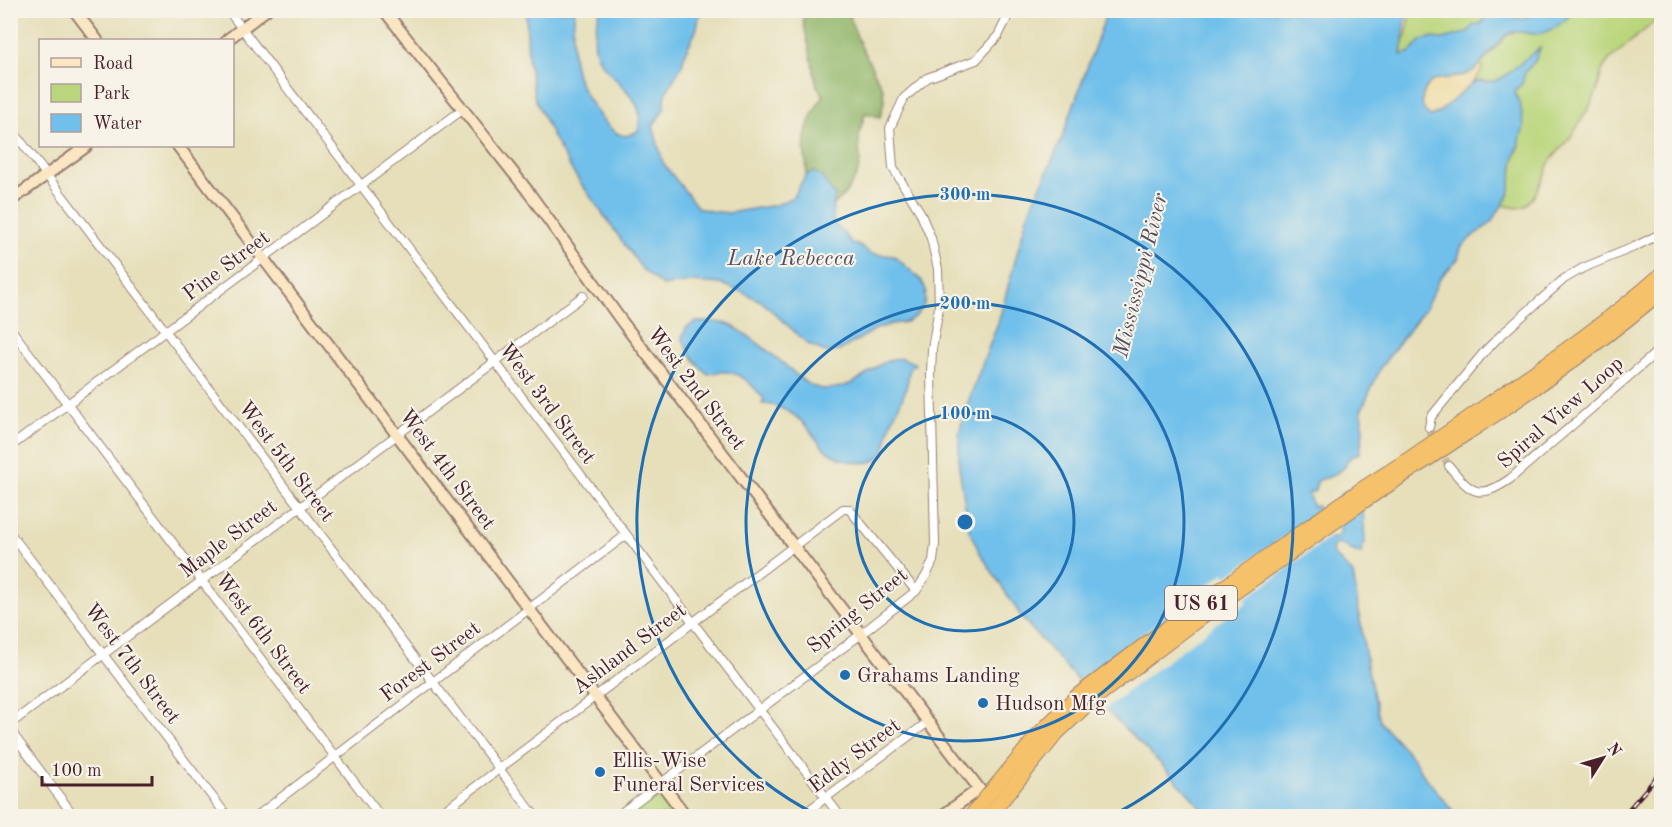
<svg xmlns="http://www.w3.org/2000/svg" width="1672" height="827" font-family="'Old Standard TT',serif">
	<rect width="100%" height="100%" fill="#f7f3e8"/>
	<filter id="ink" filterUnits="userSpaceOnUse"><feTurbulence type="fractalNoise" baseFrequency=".0167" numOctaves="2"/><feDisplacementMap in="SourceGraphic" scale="12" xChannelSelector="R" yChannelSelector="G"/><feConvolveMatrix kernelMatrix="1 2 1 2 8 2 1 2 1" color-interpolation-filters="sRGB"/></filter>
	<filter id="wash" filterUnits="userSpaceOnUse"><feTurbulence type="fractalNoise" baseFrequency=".008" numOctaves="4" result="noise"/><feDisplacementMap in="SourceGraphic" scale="24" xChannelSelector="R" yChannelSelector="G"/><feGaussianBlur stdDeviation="1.35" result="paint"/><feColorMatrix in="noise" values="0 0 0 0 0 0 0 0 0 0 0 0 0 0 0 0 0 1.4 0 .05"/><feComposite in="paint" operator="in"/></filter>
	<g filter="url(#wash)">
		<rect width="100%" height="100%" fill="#e6dfba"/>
		<!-- green -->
		<g fill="#bad67c" stroke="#827a54" stroke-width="1.5">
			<path d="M 1410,11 L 1485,11 L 1483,23 L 1473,26 L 1468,32 L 1458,35 L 1443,39 L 1430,38 L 1422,40 L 1409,53 L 1401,55 L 1409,23 Z"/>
			<path d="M 1575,11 L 1661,11 L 1661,16 L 1609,60 L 1602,70 L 1597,91 L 1590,106 L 1572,135 L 1548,164 L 1546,173 L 1534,196 L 1525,206 L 1517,208 L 1502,205 L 1509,195 L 1514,159 L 1520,145 L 1520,103 L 1515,94 L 1517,88 L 1522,83 L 1525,72 L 1535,61 L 1540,49 C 1520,60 1503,89 1479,80 L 1473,83 L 1482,69 L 1481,64 L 1507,35 L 1517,31 L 1535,34 L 1570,16 Z"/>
			<path d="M 661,784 L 686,816 L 617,816 Z"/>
		</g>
		<!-- forest -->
		<path fill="#93b76c" stroke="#6e6b4c" stroke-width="1.5" d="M 803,11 L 850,11 L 851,21 L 860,44 L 883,89 L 884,102 L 880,117 L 865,113 C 863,121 860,129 859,137 C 858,145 860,153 860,161 C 859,178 845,195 833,206 L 835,195 L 814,172 L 806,175 C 808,164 806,166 805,156 C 802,134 811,113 824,96 L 817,86 L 803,20 Z"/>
		<!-- sand -->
		<path fill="#eeda9e" stroke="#9c7c64" stroke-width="1.5" d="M 1481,64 L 1482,69 C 1473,86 1449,108 1431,116 C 1427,114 1423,111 1422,106 C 1420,97 1428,81 1437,78 C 1440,78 1444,79 1447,79 C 1458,77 1472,72 1481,64 Z"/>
		<!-- water -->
		<g fill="#70c0eb" stroke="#5d708b" stroke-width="1.5">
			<path d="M 526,11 L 575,11 C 572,31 571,55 577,76 C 582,91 605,130 621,135 C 627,137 632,134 638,131 C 650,95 604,79 596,52 C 592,37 596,25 600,11 L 701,11 L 696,31 L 685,53 L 682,65 L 666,93 L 664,109 L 653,126 L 663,163 L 698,208 L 711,211 L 729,213 L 776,205 L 793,197 L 806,175 L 814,172 L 821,176 L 835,196 C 833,205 830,217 836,226 C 839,230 844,232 847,237 C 849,239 851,243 853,245 L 856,244 L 872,254 L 894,256 L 908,268 L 922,281 L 926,290 L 924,305 L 916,316 L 906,322 L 891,324 L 876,329 L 839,351 L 825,352 L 808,344 L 761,301 L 742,292 L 722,284 L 691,282 L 663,286 L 642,269 L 573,172 L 554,139 L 535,99 L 528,60 Z"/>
			<path d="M 1106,11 L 1407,11 L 1401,55 L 1409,53 L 1422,40 L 1430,38 L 1443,39 L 1458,35 L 1468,32 L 1473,26 L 1483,23 L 1485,11 L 1505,11 L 1513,17 L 1523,19 L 1536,11 L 1575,11 C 1564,21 1551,34 1535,34 C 1525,34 1518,29 1508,34 C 1496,41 1486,62 1473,71 C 1452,85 1426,67 1422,101 C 1422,109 1425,113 1431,116 L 1438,113 L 1473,83 L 1479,80 C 1498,87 1511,71 1524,60 C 1529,56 1535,52 1540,48 L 1535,61 L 1525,72 L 1522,84 L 1517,88 L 1515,94 L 1520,103 L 1524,127 L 1514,159 L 1509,195 L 1490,224 L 1474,235 L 1461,247 L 1458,259 L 1440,278 L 1426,307 L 1381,367 L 1361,411 L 1363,432 L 1360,453 L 1352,456 L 1345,463 L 1346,466 C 1342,469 1337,473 1333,475 C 1322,482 1316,475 1315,491 L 1308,494 L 1313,507 L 1317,506 L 1329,537 L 1332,539 L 1338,536 L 1341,532 C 1338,522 1330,503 1340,495 C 1342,492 1346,492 1349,490 L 1363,510 L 1365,543 L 1362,547 L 1361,554 C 1352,552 1346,545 1337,543 L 1333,547 L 1332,553 L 1353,574 L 1368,671 L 1380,722 L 1413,758 L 1422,773 L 1457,816 L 1209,816 L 1161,764 L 1090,694 L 1023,619 L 980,553 L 969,530 L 959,467 L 959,435 L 964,413 L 999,320 L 1027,217 L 1062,138 L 1103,23 Z"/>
			<path d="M 696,322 C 704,322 720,321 728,324 C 740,328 773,355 784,364 C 795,373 804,384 818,388 C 830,391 848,386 858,380 C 877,368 892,349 915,364 L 910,368 C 908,378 907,390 902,399 C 898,407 894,415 891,424 C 888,432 887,443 884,450 C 875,472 840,461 827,451 C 819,444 813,434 806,426 C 797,415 777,403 762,404 L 764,399 C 755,388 743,374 728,372 C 722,371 714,373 708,374 C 695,364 689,352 682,338 L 686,328 Z"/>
		</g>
		<!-- pier -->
		<path fill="#e6dfba" d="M 1322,510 L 1332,536 L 1245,599 L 1247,602 L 1244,605 L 1220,621 L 1130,689 L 1103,711 L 1076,683 L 1224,573 L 1227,576 Z"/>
	</g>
	<g filter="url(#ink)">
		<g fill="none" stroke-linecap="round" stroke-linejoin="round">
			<!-- street-tunnel -->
			<path stroke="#c7b99d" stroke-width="8" stroke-dasharray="8 4" stroke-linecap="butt" d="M 1429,427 L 1432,439 L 1449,466"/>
			<!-- street casing -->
			<g stroke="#987f72" stroke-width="10">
				<g id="street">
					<path d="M 228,10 L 840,816"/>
					<path d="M 10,127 L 535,816"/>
					<path d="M 10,328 L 380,816"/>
					<path d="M 1429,427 L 1431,417 L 1485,351 L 1500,336 L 1564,279 L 1583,268 L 1634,247 L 1662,233"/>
					<path d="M 10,447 L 462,110"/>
					<path d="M 1449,466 C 1472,494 1479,500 1510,479 L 1650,358 L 1662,346"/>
					<path d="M 10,533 L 227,816"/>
					<path d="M 10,724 L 583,296"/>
					<path d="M 10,726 L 15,737 L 74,816"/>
					<path d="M 257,816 L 626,535"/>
					<path d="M 437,816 L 843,509 L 849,509 L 916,591"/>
					<path d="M 617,816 L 860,635 L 916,591 L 926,576 L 933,561 L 935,544 L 931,374 L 932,349 L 939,307 L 938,269 L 931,238 L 920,212 L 893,168 L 890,128 L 904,98 L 927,78 L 976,60 L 998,36 L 1011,10"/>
					<path d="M 801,816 L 928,722"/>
				</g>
			</g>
			<!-- secondary casing -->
			<g stroke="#987f72" stroke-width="14">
				<g id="secondary">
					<path d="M 74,10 L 97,40"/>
					<path d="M 384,10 L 527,190 L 623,323 L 1000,816"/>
					<path d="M 227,40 L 266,10"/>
					<path d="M 178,146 L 686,816"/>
					<path d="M 10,201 L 87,146"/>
					<path d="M 942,816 L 979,789"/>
				</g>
			</g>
			<!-- highway casing -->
			<g stroke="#987f72" stroke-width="16">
				<g id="highway">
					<path d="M 1460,424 C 1528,376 1599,330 1662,274"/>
					<path d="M 1467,433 C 1534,390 1600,343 1662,291"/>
				</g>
			</g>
			<!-- street -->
			<use href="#street" stroke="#fff" stroke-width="8"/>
			<!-- secondary -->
			<use href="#secondary" stroke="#fbe6c4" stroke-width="10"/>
			<!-- highway -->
			<use href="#highway" stroke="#f5c16b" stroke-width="14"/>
			<!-- rail casing -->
			<g stroke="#4a1f2b" stroke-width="4.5">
				<path id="rail" d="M 1623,816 L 1662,771"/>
			</g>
			<!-- rail -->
			<use href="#rail" stroke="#f7f3e8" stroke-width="2" stroke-dasharray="7" stroke-linecap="butt"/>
			<!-- highway-bridge casing -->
			<g stroke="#987f72" stroke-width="16" stroke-linecap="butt">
				<g id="highway-bridge">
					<path d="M 971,816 L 1037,736 L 1077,696 L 1175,622 L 1359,491 L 1406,461 L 1460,424"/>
					<path d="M 989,816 L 1057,733 L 1091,701 L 1225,599 L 1364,501 L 1467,433"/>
				</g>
			</g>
			<!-- highway-bridge -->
			<use href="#highway-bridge" stroke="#f5c16b" stroke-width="14"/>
		</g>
	</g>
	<!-- distance rings -->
	<g fill="none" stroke="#1f6fb2" stroke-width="3">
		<circle cx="965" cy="522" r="109"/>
		<circle cx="965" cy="522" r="219"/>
		<path d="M819 816A328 328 0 1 1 1111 816"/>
	</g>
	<!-- markers -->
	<g fill="#1f6fb2" stroke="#f7f3e8" stroke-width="2">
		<circle cx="845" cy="675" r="6"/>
		<circle cx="983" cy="703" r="6"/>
		<circle cx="600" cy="772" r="6"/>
	</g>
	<g text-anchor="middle" stroke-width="4.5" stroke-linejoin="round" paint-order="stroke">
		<!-- shield labels -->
		<rect fill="#f7f3e8" stroke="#7e5f64" stroke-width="1.5" x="1165" y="586" width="72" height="34" rx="4.5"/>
		<g font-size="20" font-weight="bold" fill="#4a1f2b">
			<text x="1201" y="610">US 61</text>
		</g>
		<!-- street labels -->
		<g font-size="21" fill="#4a1f2b" stroke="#f7f3e8">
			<text transform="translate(226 265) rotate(-37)" y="7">Pine Street</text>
			<text transform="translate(697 388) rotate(53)" y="7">West 2nd Street</text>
			<text transform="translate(548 403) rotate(53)" y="7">West 3rd Street</text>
			<text transform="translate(1560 412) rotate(-41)" y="7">Spiral View Loop</text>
			<text transform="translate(287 461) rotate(53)" y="7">West 5th Street</text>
			<text transform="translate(448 469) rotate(53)" y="7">West 4th Street</text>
			<text transform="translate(228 538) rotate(-37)" y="7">Maple Street</text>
			<text transform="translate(857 610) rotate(-39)" y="7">Spring Street</text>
			<text transform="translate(264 633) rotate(53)" y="7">West 6th Street</text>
			<text transform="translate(629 648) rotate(-37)" y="7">Ashland Street</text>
			<text transform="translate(430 661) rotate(-37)" y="7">Forest Street</text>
			<text transform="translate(133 663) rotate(53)" y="7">West 7th Street</text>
			<text transform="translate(854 755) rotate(-37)" y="7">Eddy Street</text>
		</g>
		<!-- poi labels -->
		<g font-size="21" fill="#4a1f2b" stroke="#f7f3e8" text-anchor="start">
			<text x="857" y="682">Grahams Landing</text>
			<text x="995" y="710">Hudson Mfg</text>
			<text x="612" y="767">Ellis-Wise<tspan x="612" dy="24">Funeral Services</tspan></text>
		</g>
		<!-- water labels -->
		<g font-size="22" font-style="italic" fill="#554f65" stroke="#f7f3e8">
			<text x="791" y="265">Lake Rebecca</text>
			<text transform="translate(1139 275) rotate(-76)" y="8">Mississippi River</text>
		</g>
	</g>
	<circle cx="965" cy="522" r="9" fill="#1f6fb2" stroke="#f7f3e8" stroke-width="3"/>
	<g font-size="18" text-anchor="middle" font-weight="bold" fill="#1f6fb2" stroke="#f7f3e8" stroke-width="4.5" stroke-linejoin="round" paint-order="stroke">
		<text x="965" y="200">300 m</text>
		<text x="965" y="309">200 m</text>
		<text x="965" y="419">100 m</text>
	</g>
	<!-- margin -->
	<rect width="1672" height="827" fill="none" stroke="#f7f3e8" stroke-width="36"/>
	<!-- legend -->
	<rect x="39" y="39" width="195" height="108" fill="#f7f3e8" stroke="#b29e9c" stroke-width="1.5"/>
	<rect x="51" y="58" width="30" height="9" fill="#fbe6c4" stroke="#b29e9c" stroke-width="1.5"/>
	<text x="93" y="69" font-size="18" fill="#4a1f2b">Road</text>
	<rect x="51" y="84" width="30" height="18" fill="#bad67c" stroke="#b29e9c" stroke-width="1.5"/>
	<text x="93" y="99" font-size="18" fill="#4a1f2b">Park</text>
	<rect x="51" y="114" width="30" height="18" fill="#70c0eb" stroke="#b29e9c" stroke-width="1.5"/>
	<text x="93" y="129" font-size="18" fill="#4a1f2b">Water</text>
	<!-- north arrow -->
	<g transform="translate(1603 758) rotate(53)" stroke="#f7f3e8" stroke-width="4.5" paint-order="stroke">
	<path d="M0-4.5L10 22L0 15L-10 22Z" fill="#4a1f2b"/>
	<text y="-9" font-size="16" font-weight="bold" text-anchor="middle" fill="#4a1f2b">N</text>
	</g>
	<!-- scale -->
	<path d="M42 776v9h110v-9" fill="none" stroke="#4a1f2b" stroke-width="3"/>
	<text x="51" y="776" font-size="18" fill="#4a1f2b" stroke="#f7f3e8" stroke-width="4.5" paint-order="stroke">100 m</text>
</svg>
